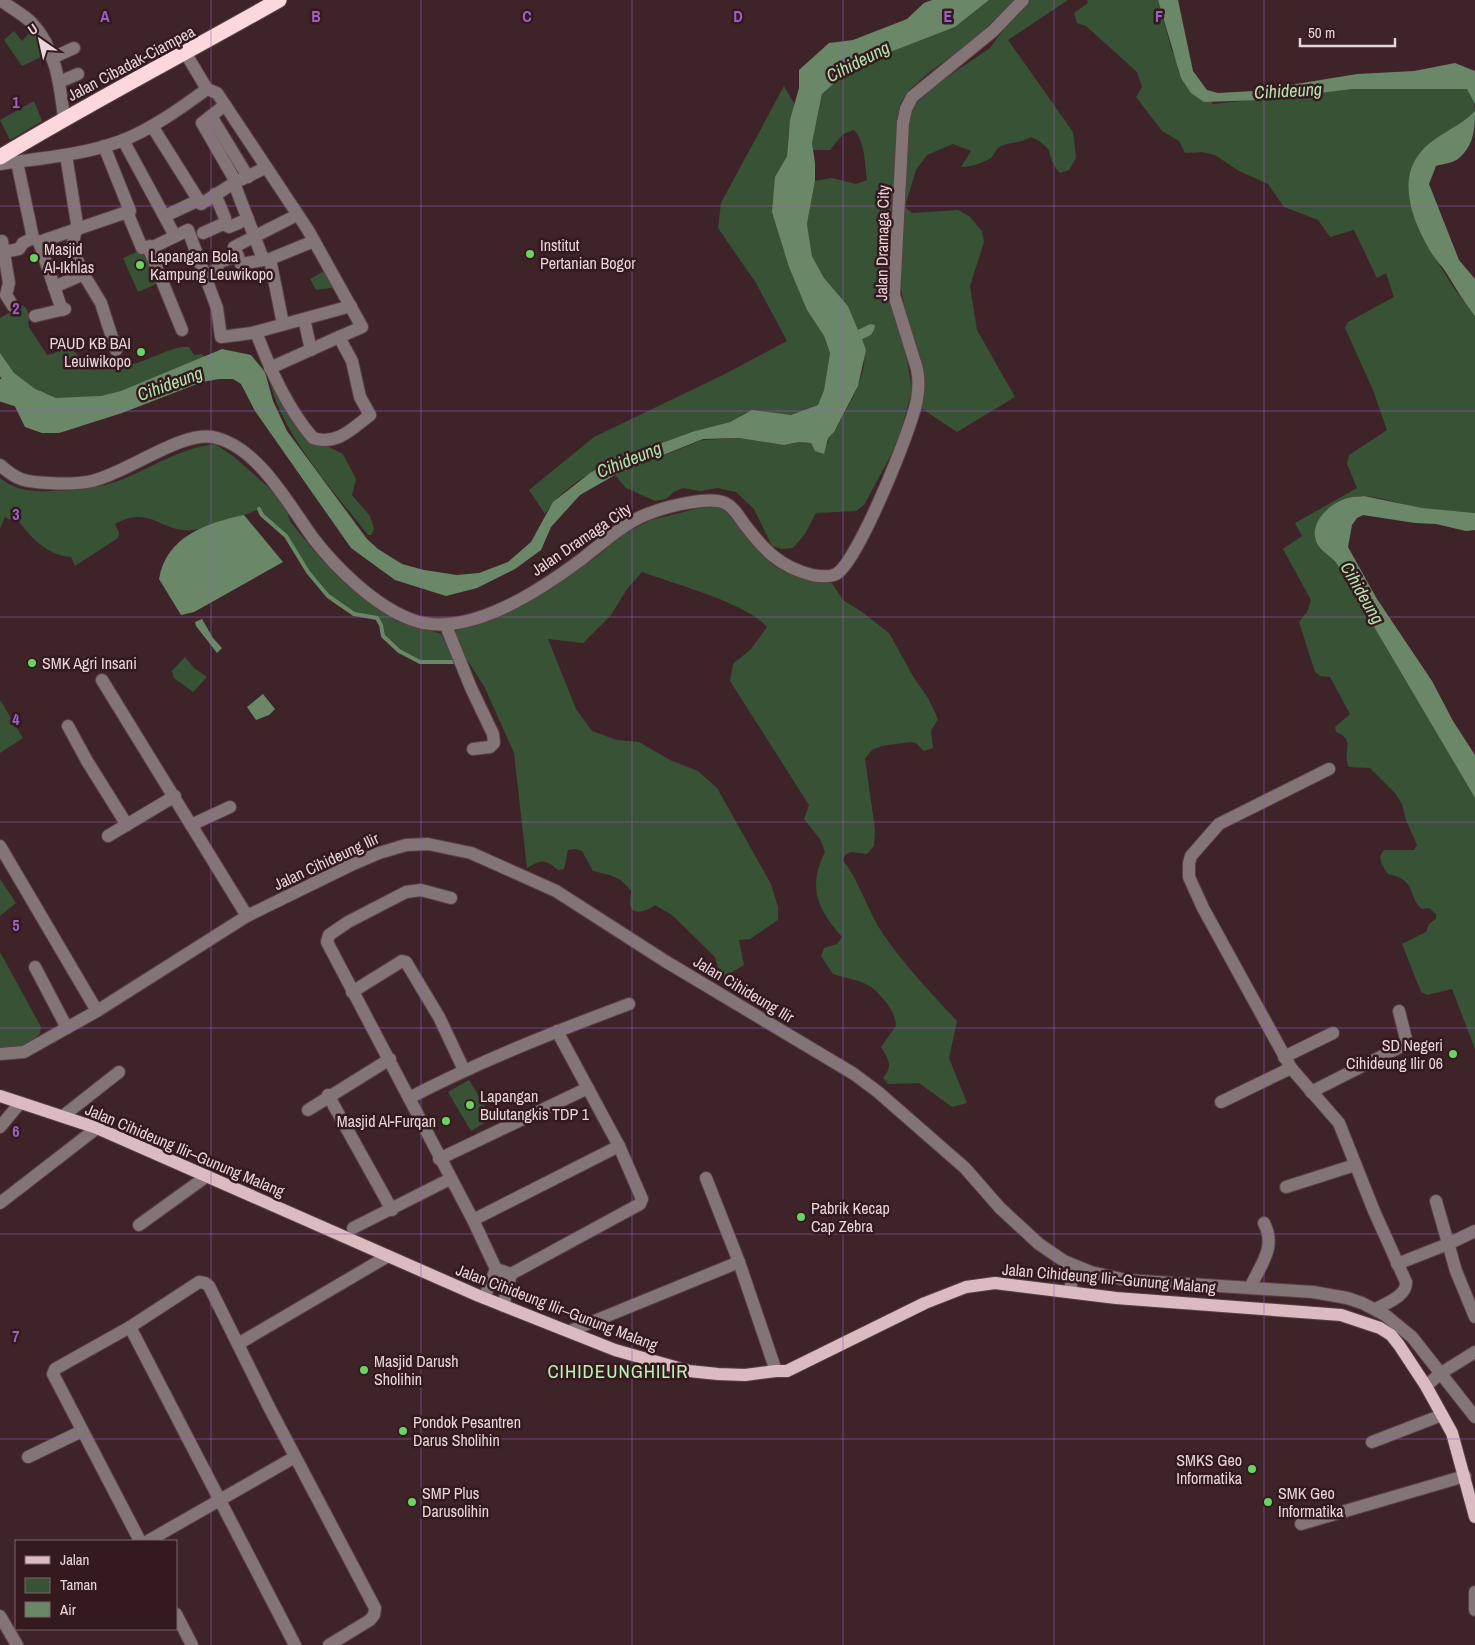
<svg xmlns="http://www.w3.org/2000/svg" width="1475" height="1645" font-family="'Archivo Narrow',sans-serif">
	<rect width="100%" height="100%" fill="#3e2429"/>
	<!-- green -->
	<g fill="#385235">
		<path d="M 989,0 L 1017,0 L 969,43 L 927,74 L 908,91 L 900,104 L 895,153 L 888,271 L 889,297 L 907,360 L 912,390 L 901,430 L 891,455 L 864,505 L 856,511 L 816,513 L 805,534 L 793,548 L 782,549 L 772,546 L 754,509 L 736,492 L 718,488 L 700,491 L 683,488 L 674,492 L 666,499 L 655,501 L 626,488 L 615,475 L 702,440 L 739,438 L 784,445 L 799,442 L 811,443 L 815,451 L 828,443 L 828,438 L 834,432 C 848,405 874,369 861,339 L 870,324 L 858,331 L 848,306 L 824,278 L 812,256 L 807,224 L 815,181 L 832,178 L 856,184 L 867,180 C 865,164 865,141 854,130 L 843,134 L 830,150 L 813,150 L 812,143 L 822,94 L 847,72 L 875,58 L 955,27 Z"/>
		<path d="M 1031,0 L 1068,0 L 1008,40 L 1073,132 L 1076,158 L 1069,170 L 1060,173 C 1044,156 1059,150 1031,137 C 1020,143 1012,142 1001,146 C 995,149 995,154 991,158 C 983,163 970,167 961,167 L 971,151 L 953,144 L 927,155 L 916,170 L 905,207 L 912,213 L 958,210 L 969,216 L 982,231 L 984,242 L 970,286 L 977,330 L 1015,397 L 957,432 L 921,408 L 901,287 L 909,118 L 917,102 L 943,80 L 990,48 L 1013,17 Z"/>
		<path d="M 1087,0 L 1158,0 L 1172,51 L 1213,104 L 1353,89 L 1467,89 L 1474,99 L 1475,111 L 1464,123 L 1438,138 L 1413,212 C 1428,249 1449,284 1475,316 L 1475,513 C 1457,511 1439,511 1421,508 C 1402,505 1383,497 1364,496 C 1338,495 1315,514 1315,539 L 1337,564 L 1475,798 L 1475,1049 L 1452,989 L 1427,995 L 1421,992 L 1402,944 L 1426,932 L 1429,924 L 1436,919 L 1436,914 L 1429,908 L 1422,909 C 1407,897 1418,880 1388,874 L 1382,865 L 1380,856 L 1384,850 L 1414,850 L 1417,845 L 1406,820 L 1402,804 L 1395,793 L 1370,768 L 1349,767 C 1341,752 1357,740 1336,732 L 1335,727 L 1350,714 L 1330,677 L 1320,676 L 1315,672 L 1299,622 L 1307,612 L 1311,600 L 1283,549 L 1302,536 L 1295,523 L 1357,488 L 1347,464 L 1349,455 L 1387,430 L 1373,390 L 1345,328 L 1348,322 L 1394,297 L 1386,273 L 1377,278 L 1354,230 L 1330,237 L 1318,220 L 1284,207 L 1268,184 L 1239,171 L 1215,155 L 1202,152 L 1185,153 L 1179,141 L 1162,131 L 1136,97 L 1142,87 L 1137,72 L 1086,26 L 1077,23 L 1074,13 L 1088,3 Z"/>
		<path d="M 33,29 L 48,54 L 22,66 L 4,40 L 14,31 L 22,41 Z"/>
		<path d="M 784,86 L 795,105 L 789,129 L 787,156 L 775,178 L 775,187 L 807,310 L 824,336 L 830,353 L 824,390 L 818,405 C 809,408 798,414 789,415 C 777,416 762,408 751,411 C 743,413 736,420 727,423 C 670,441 579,461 545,514 L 529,490 L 594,437 L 725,374 L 787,341 L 756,283 L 718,228 L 721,203 Z"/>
		<path d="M 34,101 L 42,121 L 10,140 L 0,120 Z"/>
		<path d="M 146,248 L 161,282 L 138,292 L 123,258 Z"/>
		<path d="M 326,270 L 337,287 L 316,290 L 310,279 Z"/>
		<path d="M 22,305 L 26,308 L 30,317 L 28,322 L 29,327 L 47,355 L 53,354 L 68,344 L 80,358 C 97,361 112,350 125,366 C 143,364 175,344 189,347 L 194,355 L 202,354 L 204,357 L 199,366 L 151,390 L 49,403 L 0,363 L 0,318 Z"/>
		<path d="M 269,378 L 291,400 L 325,445 L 343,454 L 356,479 L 352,495 L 370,516 L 374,529 L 371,535 L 368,535 C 333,490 281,434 269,378 Z"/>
		<path d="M 215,444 L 233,456 L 268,487 L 286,508 L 290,521 L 300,534 L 323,561 L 343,578 L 414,625 L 441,634 L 453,656 L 453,662 L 420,662 L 399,651 L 383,636 L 381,625 L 377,618 L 354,614 L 328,596 L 308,572 L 286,536 L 262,515 L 259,509 C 242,516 209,529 192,530 C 161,533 151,504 115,524 L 119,532 L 118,538 L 75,566 L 71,557 C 47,555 31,538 18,520 L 10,520 L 5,517 L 0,529 L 0,478 C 15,490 31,492 50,491 C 73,491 94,489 115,482 C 149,470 178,448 215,444 Z"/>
		<path d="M 704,507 L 721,507 C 763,550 764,578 832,583 L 843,600 L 862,612 L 889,633 L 914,678 L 928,698 L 938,719 L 931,731 L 933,748 L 924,751 L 916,743 L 910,742 L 882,746 L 872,750 L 865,759 L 875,829 L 874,846 L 867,854 L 851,852 L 845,855 L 843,860 C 861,884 867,910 883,934 C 905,966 931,993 957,1021 L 949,1058 L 967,1103 L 952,1107 L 919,1083 L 888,1084 L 883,1078 C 893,1066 889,1060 881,1047 L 896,1026 C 895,1015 892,1010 885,1001 C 868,979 858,982 833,974 L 821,956 L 824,948 L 837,944 L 842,937 C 818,910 807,888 825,852 L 820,839 L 804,819 L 809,805 L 730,681 L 733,664 L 751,649 L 767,627 C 747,603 674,584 642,572 L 627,589 L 611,615 L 583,643 L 548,639 L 576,709 L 592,731 L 617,740 L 639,742 L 670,760 L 698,771 L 717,788 L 771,884 L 778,907 L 778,920 L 750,939 L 739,940 L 744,965 L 717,981 L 715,976 L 718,967 L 715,957 L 672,915 L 655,905 C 649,910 631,918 630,903 C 630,899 631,895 631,891 C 618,874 611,876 593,871 L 582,851 L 575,849 L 568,850 L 564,869 L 558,870 C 545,859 542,859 527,868 L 514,753 L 485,688 L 468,661 L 464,661 L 454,633 L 457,630 L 476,626 L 526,602 L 595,558 L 622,535 L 651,520 Z"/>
		<path d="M 185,657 L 194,668 L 207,677 L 193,692 L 174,678 L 172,671 Z"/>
		<path d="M 0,700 L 23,738 L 0,753 Z"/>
		<path d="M 0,879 L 16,903 L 0,916 Z"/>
		<path d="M 0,952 L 41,1027 L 40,1033 L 34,1040 L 0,1057 Z"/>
		<path d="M 469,1080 L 492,1118 L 471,1131 L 448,1092 Z"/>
	</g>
	<!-- water -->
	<g fill="#6a8867">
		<path d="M 932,0 L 989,0 L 955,27 L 875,58 L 847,72 L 822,94 L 812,143 L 815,163 L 815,181 L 807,224 L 812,256 L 824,278 L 848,306 L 858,330 L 870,324 L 875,325 C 874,334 870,336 862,339 L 866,350 L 858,386 L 834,432 L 828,438 L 824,454 L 815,451 L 811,443 L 799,442 L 784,445 L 739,438 L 703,439 L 641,464 L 615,475 L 580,495 L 551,527 L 541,550 L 515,569 L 477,588 L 446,596 L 395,580 L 351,548 L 255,411 L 241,384 L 233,379 L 219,379 L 202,382 L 122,413 L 59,433 L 42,433 L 25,427 L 0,376 L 0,353 L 14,373 L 35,389 L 56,398 L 101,396 L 121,391 L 222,349 L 251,355 L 265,372 L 273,401 L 287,431 L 367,539 L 378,549 L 402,564 L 424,570 L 457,575 L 479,573 L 508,562 L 531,542 L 553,502 L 590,473 L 610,462 L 692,432 L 730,422 L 752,410 L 791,415 L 818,405 L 824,390 L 830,353 L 824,336 L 807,310 L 789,267 L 772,212 L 775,177 L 787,156 L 790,120 L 799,88 L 799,70 L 829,43 L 853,40 L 907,19 L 924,3 Z"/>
		<path d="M 1158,0 L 1178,0 L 1193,71 L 1207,90 L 1218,93 L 1253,91 L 1357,74 L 1414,71 L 1455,63 L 1475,71 L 1475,104 L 1467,89 L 1353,89 L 1261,100 L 1204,102 L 1191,93 L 1181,78 Z"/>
		<path d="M 1475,111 C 1475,129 1474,146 1458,159 C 1453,163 1442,164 1436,166 L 1429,184 L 1459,260 L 1475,279 L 1475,316 C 1463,301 1457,290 1447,274 C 1442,266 1434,258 1429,249 C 1413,221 1397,181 1420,153 C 1434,135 1459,128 1475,111 Z"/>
		<path d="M 1364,496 L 1422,508 L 1475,513 L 1475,530 L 1466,531 L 1436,524 L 1415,523 L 1363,515 L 1357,518 L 1352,525 L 1348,547 L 1377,599 L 1432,681 L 1453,721 L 1475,755 L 1475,798 L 1337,564 C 1331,555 1320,552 1316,541 C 1309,522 1331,502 1348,498 C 1353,496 1359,497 1364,496 Z"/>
		<path d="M 244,515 L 283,562 L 194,612 L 181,615 L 159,579 C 166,536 207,523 244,515 Z"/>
		<path d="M 202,619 L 213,638 L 222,648 L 217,653 L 196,626 L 195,622 Z"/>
		<path d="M 263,694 L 275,709 L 269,715 L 256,720 L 247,707 Z"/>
	</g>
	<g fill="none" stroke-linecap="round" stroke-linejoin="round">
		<!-- stream -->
		<path stroke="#6a8867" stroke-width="4" d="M 259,509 L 262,515 L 286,536 L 308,572 L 328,596 L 354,614 L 377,618 L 381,625 L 383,636 L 399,651 L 420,662 L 453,662"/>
		<!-- river -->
		<path stroke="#6a8867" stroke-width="22" d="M 0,390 L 38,402"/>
		<!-- minor casing -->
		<g stroke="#594045" stroke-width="14">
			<g id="minor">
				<path d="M 0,0 C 11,8 23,14 32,23 C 56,49 60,85 64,118"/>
				<path d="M 52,58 L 74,48"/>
				<path d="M 59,82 L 78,74"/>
				<path d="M 207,89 L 217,93 L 308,230 L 362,327 L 339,337 L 352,361 L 360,397 L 370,415 C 352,429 336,446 313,438 C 287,408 270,369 256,332"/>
				<path d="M 225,105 L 211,116 L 248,177"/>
				<path d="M 211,116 L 202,123 L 236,182"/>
				<path d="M 152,126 L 201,204 L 234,183"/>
				<path d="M 123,140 L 175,236"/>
				<path d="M 104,146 L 130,211"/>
				<path d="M 66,155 L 77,224 L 73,243 L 76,256 L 81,270 L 101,303 L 116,350"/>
				<path d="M 17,162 L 33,238 L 39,242 L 62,310"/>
				<path d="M 0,164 C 41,158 83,155 121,141 C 152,129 181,108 207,89 L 186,54"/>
				<path d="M 215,194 L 225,218 L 225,224"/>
				<path d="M 297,215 L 234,247 L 241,264 L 270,259 L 314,241"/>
				<path d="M 165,216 L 199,200"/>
				<path d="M 203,233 L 223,224 L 229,227 L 248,219"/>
				<path d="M 0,242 L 2,241 L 9,283 L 6,295 L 13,306"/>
				<path d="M 39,242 L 127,212 L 142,248 L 150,246"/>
				<path d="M 4,252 L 19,249 L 23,243 L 33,238"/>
				<path d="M 263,259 L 234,183 L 265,168"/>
				<path d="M 270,259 L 283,324"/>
				<path d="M 206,274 L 216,271 L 219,262 L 238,256"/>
				<path d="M 54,287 L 84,274"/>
				<path d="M 35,316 L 65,309"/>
				<path d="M 305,323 L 311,350"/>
				<path d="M 182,330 L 149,249 L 188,230 L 217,308 L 221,337 L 252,333 L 351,306"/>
				<path d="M 270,368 L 339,337"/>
				<path d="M 0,465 C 18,481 26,482 49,483 C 63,484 79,484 92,481 C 128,473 184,428 217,438 C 259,449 289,505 313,538 C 336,568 374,605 410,619 C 465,641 539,591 582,559 C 604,542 627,520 653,512 C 669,506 709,496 725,503 C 734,507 739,517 745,525 C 764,550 780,567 812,575 C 818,576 829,578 836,574 C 857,564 913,426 917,399 C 919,388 919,379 917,369 L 894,295 L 903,123 L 906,109 L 912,97 L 993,31 L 1023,0"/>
				<path d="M 446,626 L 471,688 L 493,734 L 494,743 L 490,747 L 473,749"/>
				<path d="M 102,680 L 247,916"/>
				<path d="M 68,726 L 87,761 L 127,825"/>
				<path d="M 191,825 L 230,807"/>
				<path d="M 108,836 L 175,796"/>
				<path d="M 0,846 L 97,1011"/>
				<path d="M 35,967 L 67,1028"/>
				<path d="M 352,992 L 402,961 L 406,962 L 439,1017 L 464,1070"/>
				<path d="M 0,1054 L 24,1052 L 97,1011 L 247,916 L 351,865 L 379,853 L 406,845 L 428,844 L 471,853 L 556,891 L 665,961 L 854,1074 L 878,1092 L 965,1168 L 1000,1208 L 1039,1244 L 1064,1261 L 1091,1272 L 1126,1280 L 1313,1292 L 1347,1298 L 1362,1303 L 1385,1315 L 1412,1337 L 1475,1417"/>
				<path d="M 1284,1057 L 1333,1033"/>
				<path d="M 1291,1068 L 1203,908 L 1189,877 L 1189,863 L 1191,856 L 1219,824 L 1329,769"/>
				<path d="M 1311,1092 L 1406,1044 L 1406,1039 L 1399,1011"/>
				<path d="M 328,1095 L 392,1210"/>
				<path d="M 409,1098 L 327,942 L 329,935 L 348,922 L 406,892 L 421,890 L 451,898"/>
				<path d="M 1221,1102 L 1291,1068 L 1339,1123 L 1374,1211 L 1406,1282 C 1407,1296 1386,1303 1376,1309"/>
				<path d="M 308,1110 L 390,1059"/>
				<path d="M 63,1116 L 119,1072"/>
				<path d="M 0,1127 L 20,1103"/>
				<path d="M 439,1159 L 588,1088"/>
				<path d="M 706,1178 L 739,1262 L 776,1371"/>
				<path d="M 1286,1187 L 1355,1165"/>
				<path d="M 1436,1201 L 1456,1271 L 1475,1317"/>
				<path d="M 0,1203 L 97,1128"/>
				<path d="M 473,1220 L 619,1146"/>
				<path d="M 139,1225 L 207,1176"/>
				<path d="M 353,1228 L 450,1179"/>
				<path d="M 1397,1264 L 1448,1244 L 1475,1231"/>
				<path d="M 511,1274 L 496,1269 L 473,1220 L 409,1098 C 480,1061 554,1032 629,1004"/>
				<path d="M 1250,1288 C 1260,1265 1277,1248 1264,1223"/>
				<path d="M 1070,1291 L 1074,1266"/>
				<path d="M 484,1298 L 496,1269"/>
				<path d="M 503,1306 L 511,1274 L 640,1204 L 642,1199 L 619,1146 L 557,1031"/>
				<path d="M 130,1327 L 295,1645"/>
				<path d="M 570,1331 L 739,1262"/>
				<path d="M 238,1344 L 388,1256"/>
				<path d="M 1426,1386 L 1441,1373 L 1475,1352"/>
				<path d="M 1372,1442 L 1442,1415"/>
				<path d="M 28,1457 L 82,1431"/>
				<path d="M 1301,1524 L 1465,1476"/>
				<path d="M 140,1541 L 53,1374 L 55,1369 L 130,1327 L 199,1282 L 205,1283 L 209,1286 L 269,1407 L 375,1608 L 374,1615 L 370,1620 L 329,1645"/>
				<path d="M 148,1541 L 295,1457"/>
				<path d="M 1475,1592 L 1475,1610"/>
				<path d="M 176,1614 L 192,1645"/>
				<path d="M 0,1616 L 17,1645"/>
			</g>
		</g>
		<!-- major casing -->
		<g stroke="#594045" stroke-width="14">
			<path id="major" d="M 0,1096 L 97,1128 L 479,1296 L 615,1350 L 689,1371 L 718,1374 L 745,1375 L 776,1371 L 787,1371 L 925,1303 L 966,1287 L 995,1283 L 1116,1298 L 1341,1315 L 1380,1328 L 1391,1335 L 1399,1345 L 1426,1386 L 1452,1433 L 1475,1517"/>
		</g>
		<!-- highway casing -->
		<g stroke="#594045" stroke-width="17">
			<path id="highway" d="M 0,157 C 91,102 186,53 279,0"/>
		</g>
		<!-- minor -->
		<use href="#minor" stroke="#837476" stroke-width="12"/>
		<!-- major -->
		<use href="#major" stroke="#d9bbc0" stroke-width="12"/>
		<!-- highway -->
		<use href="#highway" stroke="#fcd8dd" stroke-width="15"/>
	</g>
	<!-- grid -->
	<path fill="none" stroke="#9b5fc6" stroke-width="1" stroke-opacity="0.55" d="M 211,0 L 211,1645M 421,0 L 421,1645M 632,0 L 632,1645M 843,0 L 843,1645M 1054,0 L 1054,1645M 1264,0 L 1264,1645M 0,206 L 1475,206M 0,411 L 1475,411M 0,617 L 1475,617M 0,822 L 1475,822M 0,1028 L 1475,1028M 0,1234 L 1475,1234M 0,1439 L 1475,1439"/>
	<!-- markers -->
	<g fill="#6bd363" stroke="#341a1f" stroke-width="2">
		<circle cx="530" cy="254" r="5"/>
		<circle cx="34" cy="258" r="5"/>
		<circle cx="140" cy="265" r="5"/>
		<circle cx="141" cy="352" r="5"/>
		<circle cx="32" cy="663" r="5"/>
		<circle cx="1453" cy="1054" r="5"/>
		<circle cx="470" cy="1105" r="5"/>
		<circle cx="446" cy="1121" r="5"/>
		<circle cx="801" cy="1217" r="5"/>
		<circle cx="364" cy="1370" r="5"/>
		<circle cx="403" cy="1431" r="5"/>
		<circle cx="1252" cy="1469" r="5"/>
		<circle cx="412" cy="1502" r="5"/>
		<circle cx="1268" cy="1502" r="5"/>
	</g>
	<g text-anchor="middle" stroke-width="5" stroke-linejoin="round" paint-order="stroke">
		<!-- street labels -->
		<g font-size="16" fill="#e7d5d8" stroke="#341a1f">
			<text transform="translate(131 63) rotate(-28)" y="6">Jalan Cibadak-Ciampea</text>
			<text transform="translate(882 243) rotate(-89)" y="6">Jalan Dramaga City</text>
			<text transform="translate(581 539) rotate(-34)" y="6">Jalan Dramaga City</text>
			<text transform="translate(326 861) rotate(-25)" y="6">Jalan Cihideung Ilir</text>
			<text transform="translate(744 989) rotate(31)" y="6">Jalan Cihideung Ilir</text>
			<text transform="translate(185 1150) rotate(23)" y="6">Jalan Cihideung Ilir–Gunung Malang</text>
			<text transform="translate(1109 1278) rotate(5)" y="6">Jalan Cihideung Ilir–Gunung Malang</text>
			<text transform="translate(557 1307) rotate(21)" y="6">Jalan Cihideung Ilir–Gunung Malang</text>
		</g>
		<!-- poi labels -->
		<g font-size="16" fill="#e7d5d8" stroke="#341a1f" text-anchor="start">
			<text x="540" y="251">Institut<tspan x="540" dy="18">Pertanian Bogor</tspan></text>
			<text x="44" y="255">Masjid<tspan x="44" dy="18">Al-Ikhlas</tspan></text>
			<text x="150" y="262">Lapangan Bola<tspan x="150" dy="18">Kampung Leuwikopo</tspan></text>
			<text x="131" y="349" text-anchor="end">PAUD KB BAI<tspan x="131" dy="18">Leuiwikopo</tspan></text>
			<text x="42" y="669">SMK Agri Insani</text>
			<text x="1443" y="1051" text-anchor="end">SD Negeri<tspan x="1443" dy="18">Cihideung Ilir 06</tspan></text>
			<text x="480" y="1102">Lapangan<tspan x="480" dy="18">Bulutangkis TDP 1</tspan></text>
			<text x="436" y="1127" text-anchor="end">Masjid Al-Furqan</text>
			<text x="811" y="1214">Pabrik Kecap<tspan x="811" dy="18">Cap Zebra</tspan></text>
			<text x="374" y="1367">Masjid Darush<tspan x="374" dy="18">Sholihin</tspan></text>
			<text x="413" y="1428">Pondok Pesantren<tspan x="413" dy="18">Darus Sholihin</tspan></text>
			<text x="1242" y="1466" text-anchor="end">SMKS Geo<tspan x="1242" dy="18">Informatika</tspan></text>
			<text x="422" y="1499">SMP Plus<tspan x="422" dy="18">Darusolihin</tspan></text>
			<text x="1278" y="1499">SMK Geo<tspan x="1278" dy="18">Informatika</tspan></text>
		</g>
		<!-- water labels -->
		<g font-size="18" font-style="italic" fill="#b1e3ac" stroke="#341a1f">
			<text transform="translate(858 62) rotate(-27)" y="6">Cihideung</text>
			<text transform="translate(1288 91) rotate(-3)" y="6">Cihideung</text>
			<text transform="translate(170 384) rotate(-20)" y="6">Cihideung</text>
			<text transform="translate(629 460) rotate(-22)" y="6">Cihideung</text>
			<text transform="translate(1362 593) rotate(60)" y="6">Cihideung</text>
		</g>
		<!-- quarter labels -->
		<g font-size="19" letter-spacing="1" fill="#baf1b4" stroke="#341a1f">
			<text x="618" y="1378">CIHIDEUNGHILIR</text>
		</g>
	</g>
	<g font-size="16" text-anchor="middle" font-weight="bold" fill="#9b5fc6" stroke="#341a1f" stroke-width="5" stroke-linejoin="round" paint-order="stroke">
		<text x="105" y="22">A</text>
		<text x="316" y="22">B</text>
		<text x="527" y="22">C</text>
		<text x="738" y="22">D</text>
		<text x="948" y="22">E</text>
		<text x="1159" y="22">F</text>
		<text x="16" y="108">1</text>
		<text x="16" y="314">2</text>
		<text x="16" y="520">3</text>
		<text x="16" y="725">4</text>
		<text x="16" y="931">5</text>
		<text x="16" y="1137">6</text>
		<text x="16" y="1342">7</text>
	</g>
	<!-- legend -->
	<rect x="15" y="1540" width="162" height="90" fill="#341a1f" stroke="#7c6569"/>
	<rect x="25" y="1556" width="25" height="8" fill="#d9bbc0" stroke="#7c6569"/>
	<text x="60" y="1565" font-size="15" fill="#e7d5d8">Jalan</text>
	<rect x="25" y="1578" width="25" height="15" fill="#385235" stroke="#7c6569"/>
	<text x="60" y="1590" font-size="15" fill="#e7d5d8">Taman</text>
	<rect x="25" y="1602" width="25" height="15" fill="#6a8867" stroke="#7c6569"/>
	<text x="60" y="1615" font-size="15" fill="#e7d5d8">Air</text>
	<!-- north arrow -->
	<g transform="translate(40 40) rotate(326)" stroke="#341a1f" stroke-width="4" paint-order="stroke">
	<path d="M0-4L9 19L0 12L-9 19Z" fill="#e7d5d8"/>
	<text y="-8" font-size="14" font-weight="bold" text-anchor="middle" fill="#e7d5d8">U</text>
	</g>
	<!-- scale -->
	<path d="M1300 38v8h95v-8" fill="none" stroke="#e7d5d8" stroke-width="2.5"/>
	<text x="1308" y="38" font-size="15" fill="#e7d5d8" stroke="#341a1f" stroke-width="4" paint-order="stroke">50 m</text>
</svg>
